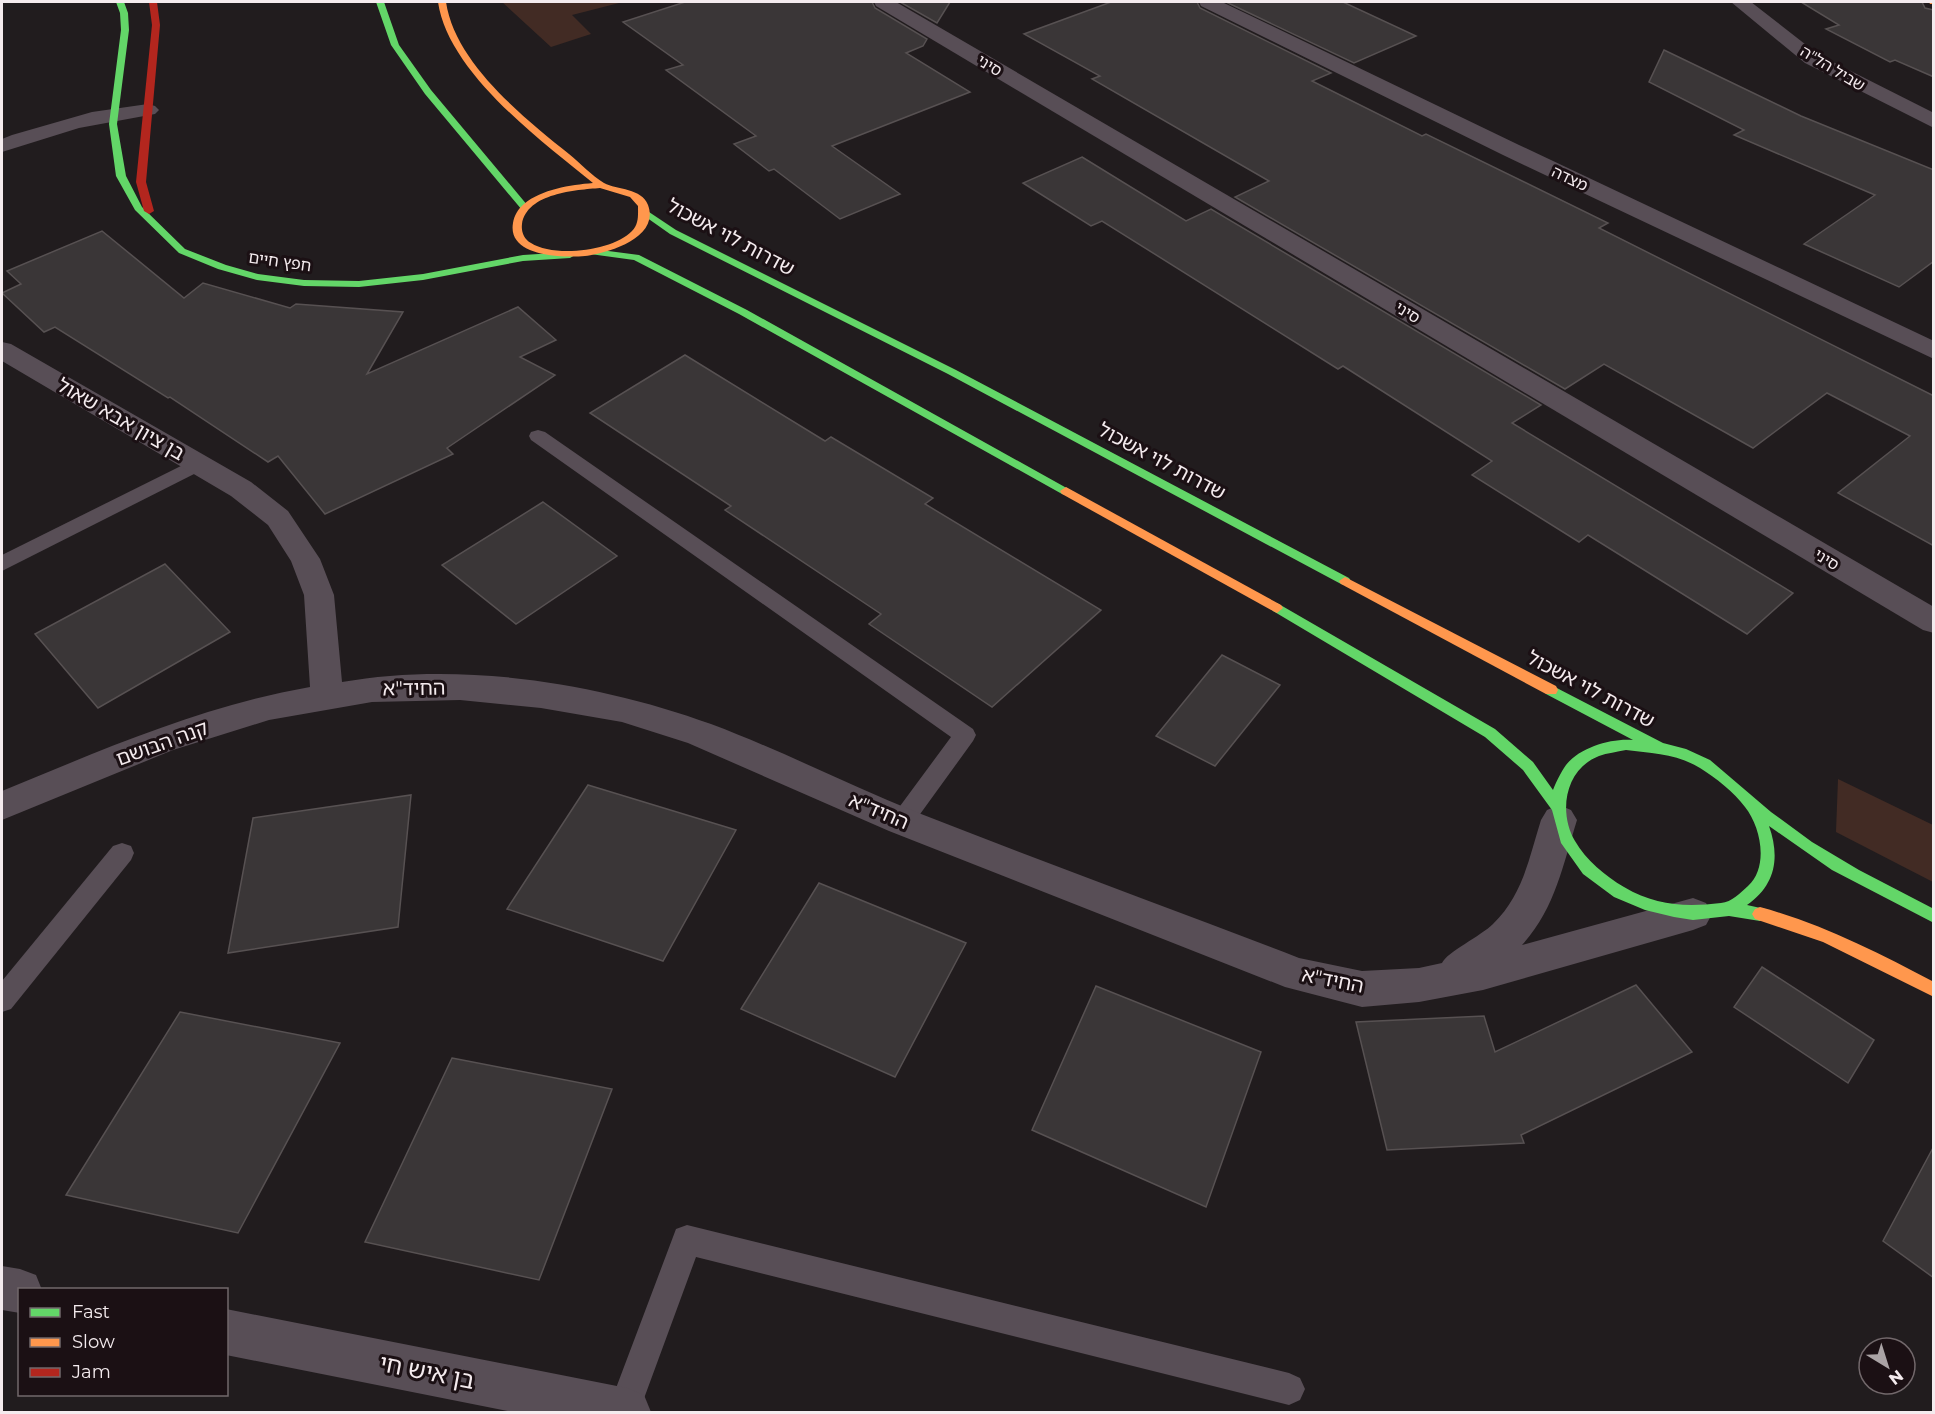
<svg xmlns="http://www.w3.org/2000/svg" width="1935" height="1414" font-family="Montserrat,'Noto Sans Hebrew',sans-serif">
	<rect width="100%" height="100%" fill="#211c1e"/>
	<!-- green -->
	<g fill="#422b24">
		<path d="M 502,2 L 623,2 L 572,15 L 591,34 L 551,47 Z"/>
		<path d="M 1838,779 L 1933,825 L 1933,882 L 1836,832 Z"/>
	</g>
	<!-- building -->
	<g fill="#3a3637" stroke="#575152" stroke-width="1.5">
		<path d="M 685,2 L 872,2 L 875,8 L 927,39 L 923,46 L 906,53 L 970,92 L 832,146 L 900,194 L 840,219 L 774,169 L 769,171 L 734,144 L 756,136 L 666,70 L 683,65 L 623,22 Z"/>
		<path d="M 900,2 L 950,2 L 937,23 Z"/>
		<path d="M 1111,2 L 1197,2 L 1200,8 L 1331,73 L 1312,81 L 1422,136 L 1426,134 L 1608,223 L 1599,228 L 1934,396 L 1934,546 L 1838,493 L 1910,436 L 1827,393 L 1753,448 L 1604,364 L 1565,389 L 1235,197 L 1269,181 L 1092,79 L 1100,76 L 1024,34 Z"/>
		<path d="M 1226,2 L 1343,2 L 1416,36 L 1354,63 Z"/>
		<path d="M 1801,2 L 1922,2 L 1925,8 L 1934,10 L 1934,77 L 1895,60 L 1890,62 L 1826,29 L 1839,25 Z"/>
		<path d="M 1664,50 L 1801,116 L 1934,170 L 1934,261 L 1899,287 L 1804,244 L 1875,195 L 1734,135 L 1744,130 L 1649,82 Z"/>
		<path d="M 1082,157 L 1186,221 L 1211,209 L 1541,405 L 1512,423 L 1793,593 L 1747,634 L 1588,535 L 1579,542 L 1472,475 L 1492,461 L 1343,366 L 1338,369 L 1102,221 L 1091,226 L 1023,183 Z"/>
		<path d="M 102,231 L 184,298 L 203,283 L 290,308 L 296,304 L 403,312 L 367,374 L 518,307 L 556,340 L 520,357 L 555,375 L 447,448 L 453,454 L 325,514 L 278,456 L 268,462 L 170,397 L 168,398 L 55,327 L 44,332 L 2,293 L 21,284 L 7,271 Z"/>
		<path d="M 685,355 L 825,441 L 831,437 L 933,498 L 925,504 L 1101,610 L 992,707 L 869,624 L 881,614 L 725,510 L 731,506 L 590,413 Z"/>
		<path d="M 543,502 L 617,556 L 516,624 L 442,565 Z"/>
		<path d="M 165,564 L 230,632 L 98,708 L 35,634 Z"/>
		<path d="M 1222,655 L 1280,685 L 1215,766 L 1156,736 Z"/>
		<path d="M 588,785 L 736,830 L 663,961 L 507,909 Z"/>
		<path d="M 411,795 L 398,927 L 228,953 L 253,818 Z"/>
		<path d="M 819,883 L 966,943 L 895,1077 L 741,1009 Z"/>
		<path d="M 1762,967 L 1874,1040 L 1848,1083 L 1734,1007 Z"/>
		<path d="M 1636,985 L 1692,1052 L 1521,1135 L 1524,1143 L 1387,1150 L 1356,1022 L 1484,1016 L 1495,1052 Z"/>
		<path d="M 1096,986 L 1261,1052 L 1206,1207 L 1032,1130 Z"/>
		<path d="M 180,1012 L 340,1043 L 238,1233 L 66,1195 Z"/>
		<path d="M 452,1058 L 612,1089 L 539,1280 L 365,1242 Z"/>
		<path d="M 1934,1146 L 1934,1278 L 1883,1241 Z"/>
	</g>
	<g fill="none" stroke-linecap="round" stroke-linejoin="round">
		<!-- lane -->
		<g fill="#584e56" fill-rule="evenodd">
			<path d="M 538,430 L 545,432 L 973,729 L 976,735 L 973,741 L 910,828 L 901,831 L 892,828 L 889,821 L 951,737 L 531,440 L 529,436 L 531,432 Z"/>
			<path d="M 197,458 L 204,459 L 207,464 L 204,469 L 2,571 L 2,555 Z"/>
			<path d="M 122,843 L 131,846 L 134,853 L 131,860 L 11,1009 L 2,1012 L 2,981 L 113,846 Z"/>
			<path d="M 687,1225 L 1289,1373 L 1300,1378 L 1305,1389 L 1300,1400 L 1289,1405 L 696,1257 L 639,1412 L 607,1412 L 676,1229 Z"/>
		</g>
		<!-- street -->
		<g fill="#584e56" fill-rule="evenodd">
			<path d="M 874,2 L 896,2 L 1934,607 L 1934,633 L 1923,630 L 876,6 Z"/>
			<path d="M 1199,2 L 1222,2 L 1519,145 L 1934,341 L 1934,359 L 1503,155 L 1201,6 Z"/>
			<path d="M 1731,2 L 1751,2 L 1819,55 L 1934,113 L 1934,128 L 1805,63 Z"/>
			<path d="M 148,104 L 155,106 L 159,110 L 155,114 L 79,128 L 2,152 L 2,139 L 12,135 L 92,112 Z"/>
			<path d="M 2,342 L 11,344 L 251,482 L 288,511 L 320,559 L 334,595 L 342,682 C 461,661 598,683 711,724 C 780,750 847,784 916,812 C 1043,862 1172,909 1299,958 L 1362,971 L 1419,968 L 1442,963 C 1447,952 1481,936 1493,924 C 1523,895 1529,858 1541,820 L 1547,810 L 1559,805 L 1571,810 L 1577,820 C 1563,865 1555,909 1522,945 L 1693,898 L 1706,903 L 1712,914 L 1706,925 L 1693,930 L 1483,990 L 1419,1002 L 1362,1007 L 1285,987 L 889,831 L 688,743 L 622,722 L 541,708 L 460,700 L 372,702 L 269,720 L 173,750 L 2,820 L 2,791 C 102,750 202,706 310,687 L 304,595 L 291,561 L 268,525 L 231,496 L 2,361 Z"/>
			<path d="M 2,1266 L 20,1269 L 36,1275 L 42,1290 L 20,1290 L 20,1313 L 2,1310 Z"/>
			<path d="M 226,1309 L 627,1388 L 644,1395 L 651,1412 L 513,1412 L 226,1355 Z"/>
		</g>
		<!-- fast -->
		<g fill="#63d668" fill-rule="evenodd">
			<path d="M 116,2 L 124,2 L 128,13 L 129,30 L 117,124 L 126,176 L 142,207 L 185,249 L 226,265 L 258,274 L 304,280 L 359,281 L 423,274 L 523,255 L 570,252 L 575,255 L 570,258 L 523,261 L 423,280 L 359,287 L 304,286 L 257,280 L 218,269 L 179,253 L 135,210 L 116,176 L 109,124 L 121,30 L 120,13 Z"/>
			<path d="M 376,2 L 384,2 L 399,45 L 431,90 L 528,206 L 528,210 L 522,210 L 425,94 L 391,45 Z"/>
			<path d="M 646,210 L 676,230 L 956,370 L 1349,578 L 1351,581 L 1345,585 L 1341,584 L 948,374 L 670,234 L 643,215 L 643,211 Z"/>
			<path d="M 593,249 L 639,255 L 747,310 L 1072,491 L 1066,495 L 1062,494 L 739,314 L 634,260 L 590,254 L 588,252 Z"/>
			<path d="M 1277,603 L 1495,729 L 1533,762 L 1553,790 C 1556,782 1561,772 1566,765 C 1580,747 1612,738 1633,740 L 1546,694 L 1544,690 L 1551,685 L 1663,743 L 1686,749 L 1710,760 L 1771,812 L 1812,842 L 1859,870 L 1934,909 L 1934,923 L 1832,870 L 1769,826 C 1780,857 1776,885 1747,905 L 1765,909 L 1768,914 L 1765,919 L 1760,921 L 1729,916 L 1693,920 L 1674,917 L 1645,910 L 1614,897 L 1583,874 L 1561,843 L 1552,810 L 1523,770 L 1485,737 L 1273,611 L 1271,608 L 1273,605 ZM 1626,750 C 1652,753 1677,754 1700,768 C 1716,778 1734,792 1745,807 C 1761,827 1769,867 1748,886 C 1740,893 1732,902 1721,903 C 1686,907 1656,906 1624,887 C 1605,876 1586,860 1575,841 C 1558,812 1565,769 1599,756 C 1607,753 1617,752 1626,750 Z"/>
		</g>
		<!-- slow -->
		<g fill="#ff974d" fill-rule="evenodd">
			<path d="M 438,2 L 446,2 C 455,63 523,117 569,154 C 580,163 592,176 604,183 C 617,190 642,188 648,205 C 660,238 608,253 585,256 C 564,258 507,257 513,223 C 514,216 518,209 524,204 C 542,189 570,185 593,183 C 541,141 448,72 438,2 ZM 600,188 L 630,197 L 638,206 C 638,215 639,224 632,231 C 613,251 554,258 531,243 C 524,239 521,232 522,224 C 527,193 576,190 600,188 Z"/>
			<path d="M 1929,2 L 1934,2 L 1934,4 L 1930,4 Z"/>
			<path d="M 1066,487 L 1281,605 L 1283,608 L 1277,613 L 1273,611 L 1062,494 L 1060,491 Z"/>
			<path d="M 1345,577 L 1556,686 L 1558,690 L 1556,694 L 1546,694 L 1341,584 L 1339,581 Z"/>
			<path d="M 1760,907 C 1822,924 1877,952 1934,982 L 1934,997 L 1823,942 L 1755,919 L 1752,914 L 1755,909 Z"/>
		</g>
		<!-- jam -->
		<path fill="#b3261e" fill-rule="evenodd" d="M 149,2 L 157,2 L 160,25 L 146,182 L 154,211 L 149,214 L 144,211 L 136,182 L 152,25 Z"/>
	</g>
	<g text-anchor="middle" stroke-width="6" stroke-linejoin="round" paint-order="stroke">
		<!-- far-street labels -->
		<g font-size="16" fill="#f4ebee" stroke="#1b1014">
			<text transform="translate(990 65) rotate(31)" y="6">סיני</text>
			<text transform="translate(1833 68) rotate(31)" y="6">שביל הל"ה</text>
			<text transform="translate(1570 178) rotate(25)" y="6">מצדה</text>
			<text transform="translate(280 261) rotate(8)" y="6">חפץ חיים</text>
			<text transform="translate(1408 312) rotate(31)" y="6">סיני</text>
			<text transform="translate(1827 559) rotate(31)" y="6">סיני</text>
		</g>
		<!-- street labels -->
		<g font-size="20" fill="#f4ebee" stroke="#1b1014">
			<text transform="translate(731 237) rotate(28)" y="7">שדרות לוי אשכול</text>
			<text transform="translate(121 419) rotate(30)" y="7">בן ציון אבא שאול</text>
			<text transform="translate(1162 461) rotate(28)" y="7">שדרות לוי אשכול</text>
			<text transform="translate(414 688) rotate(-1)" y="7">החיד"א</text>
			<text transform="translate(1591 689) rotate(28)" y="7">שדרות לוי אשכול</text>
			<text transform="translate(162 743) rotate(-20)" y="7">קנה הבושם</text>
			<text transform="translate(879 811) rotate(23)" y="7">החיד"א</text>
			<text transform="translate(1333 980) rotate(11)" y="7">החיד"א</text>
		</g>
		<!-- near-street labels -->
		<g font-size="24" fill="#f4ebee" stroke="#1b1014">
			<text transform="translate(427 1372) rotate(11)" y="8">בן איש חי</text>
		</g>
	</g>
	<!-- border -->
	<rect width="1935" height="1414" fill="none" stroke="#f4ebee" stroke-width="6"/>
	<!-- legend -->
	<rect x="18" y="1288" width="210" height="108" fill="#1b1014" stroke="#72686b" stroke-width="1.5"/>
	<rect x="30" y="1308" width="30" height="9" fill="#63d668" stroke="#72686b" stroke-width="1.5"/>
	<text x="72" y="1318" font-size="18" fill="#f4ebee">Fast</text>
	<rect x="30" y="1338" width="30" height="9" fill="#ff974d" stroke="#72686b" stroke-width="1.5"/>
	<text x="72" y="1348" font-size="18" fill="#f4ebee">Slow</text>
	<rect x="30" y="1368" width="30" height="9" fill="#b3261e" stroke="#72686b" stroke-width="1.5"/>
	<text x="72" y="1378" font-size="18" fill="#f4ebee">Jam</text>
	<!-- north arrow -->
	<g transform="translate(1887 1366) rotate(142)"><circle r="28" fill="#1b1014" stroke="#72686b" stroke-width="1.5"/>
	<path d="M0-4.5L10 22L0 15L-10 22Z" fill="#aaa3a5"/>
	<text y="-9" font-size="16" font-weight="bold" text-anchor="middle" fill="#f4ebee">N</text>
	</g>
</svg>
